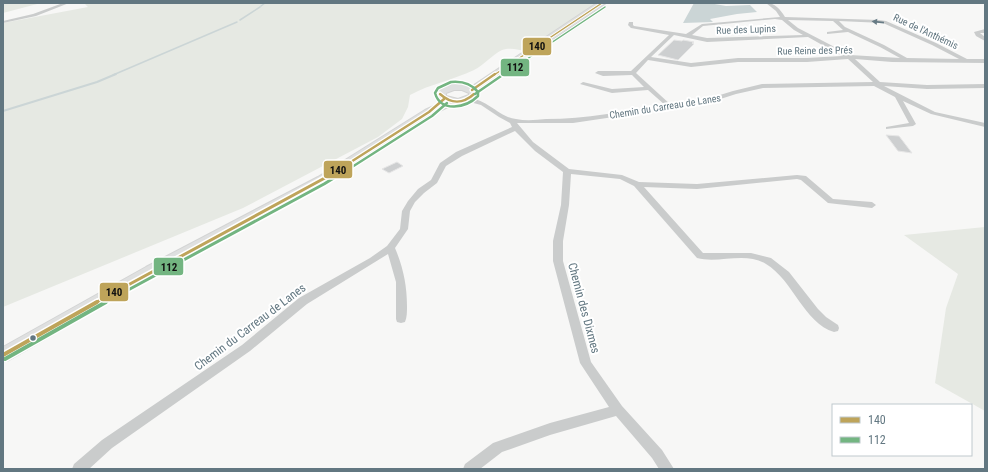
<svg xmlns="http://www.w3.org/2000/svg" width="988" height="472" font-family="'Roboto Condensed',sans-serif">
	<rect width="100%" height="100%" fill="#f7f7f6"/>
	<!-- green -->
	<g fill="#e6e9e3">
		<path d="M 3,3 L 41,3 L 3,13 Z"/>
		<path d="M 91,3 L 598,3 L 527,51 C 519,50 510,47 502,50 C 492,55 484,65 474,70 C 453,80 430,84 410,95 L 408,107 L 402,119 L 378,137 L 243,208 L 3,307 L 3,23 L 88,7 L 85,4 Z"/>
		<path d="M 985,227 L 985,411 L 935,383 L 946,308 L 958,274 L 904,235 Z"/>
	</g>
	<!-- water -->
	<path fill="#cbd5d6" d="M 694,3 L 709,3 L 726,6 L 750,5 L 757,12 L 737,14 L 710,19 L 713,22 L 683,23 Z"/>
	<g fill="none" stroke-linecap="round" stroke-linejoin="round">
		<!-- stream-far1 -->
		<g stroke="#cbd5d6" stroke-width="1.5">
			<path d="M 261,6 L 265,3"/>
			<path d="M 240,20 L 260,7"/>
			<path d="M 113,75 L 237,22"/>
		</g>
		<!-- stream -->
		<path stroke="#cbd5d6" stroke-width="2" d="M 3,111 L 97,82 L 116,74"/>
	</g>
	<!-- building -->
	<g fill="#cdcfd0" stroke="#e6e6e6">
		<path d="M 674,40 L 682,41 L 683,40 L 694,42 L 692,43 L 694,44 L 678,60 L 658,55 Z"/>
		<path d="M 886,135 L 899,136 L 912,153 L 898,151 Z"/>
		<path d="M 397,162 L 403,166 L 389,173 L 382,169 Z"/>
	</g>
	<g fill="none" stroke-linecap="round" stroke-linejoin="round">
		<!-- primary casing -->
		<g stroke="#d3d4d4" stroke-width="2">
			<path id="primary" d="M 597,3 L 606,3 L 478,90 L 479,96 L 470,102 L 448,107 L 433,114 L 326,183 L 156,275 L 9,360 L 3,362 L 3,347 L 146,267 L 318,177 L 425,110 L 443,102 L 436,97 L 438,90 C 448,85 459,81 471,87 ZM 454,90 L 462,90 L 469,93 L 469,95 L 458,99 L 446,96 L 446,93 Z"/>
		</g>
		<!-- street -->
		<g fill="#cacccc" fill-rule="evenodd">
			<path d="M 63,3 L 69,3 L 36,16 L 3,23 L 3,21 L 33,14 Z"/>
			<path d="M 766,3 C 775,3 780,9 785,17 L 879,20 L 886,21 L 936,43 L 967,59 L 985,59 L 985,63 L 892,62 L 855,59 L 880,82 L 927,85 L 985,84 L 985,88 L 927,89 L 884,86 L 935,112 L 985,123 L 985,127 L 931,114 L 903,101 L 916,124 L 913,126 L 886,129 L 886,127 L 909,123 L 895,97 L 874,86 L 763,88 L 736,94 L 708,103 L 573,123 L 517,123 L 533,142 L 569,169 L 622,175 L 639,182 L 697,184 L 797,175 L 806,176 L 833,199 L 872,202 L 876,205 L 872,208 L 828,203 L 801,180 L 797,179 L 697,189 L 644,187 L 703,253 L 751,253 L 771,258 L 789,272 L 818,309 L 826,317 L 838,325 L 839,328 L 838,331 L 834,332 C 804,323 793,280 766,264 C 745,251 719,264 697,258 L 634,186 L 620,179 L 571,174 L 569,205 L 563,241 L 563,261 L 591,362 L 622,406 L 662,450 L 674,469 L 659,469 L 652,458 L 616,416 L 550,435 L 502,452 L 480,469 L 463,469 L 465,464 L 493,443 L 550,423 L 609,407 L 580,363 L 553,261 L 553,241 L 561,205 L 563,172 L 535,151 L 515,131 L 462,156 L 446,166 L 437,183 L 424,193 L 415,202 L 410,211 L 408,229 L 395,248 C 403,267 407,285 407,306 C 407,312 407,317 405,322 L 401,323 L 397,322 L 396,319 L 396,282 L 388,254 L 307,304 L 250,351 L 112,448 L 89,469 L 72,469 L 74,464 L 102,440 L 242,345 L 299,298 L 370,258 L 387,246 L 400,229 L 402,211 L 408,201 L 418,189 L 431,180 L 440,163 L 456,152 L 512,127 L 510,123 L 499,117 L 481,105 L 466,101 L 466,99 C 485,96 498,117 516,119 C 526,121 536,120 546,119 C 586,119 625,111 665,105 L 648,90 L 612,93 L 580,84 L 583,82 L 612,89 L 644,87 L 632,75 L 603,76 L 595,73 L 598,71 L 631,71 L 669,35 L 631,28 L 628,25 L 629,22 L 633,22 L 633,25 L 634,26 L 686,34 L 702,24 L 780,17 L 776,11 ZM 775,19 L 782,20 L 794,30 L 803,35 L 707,38 L 692,35 L 703,26 ZM 788,20 L 833,21 L 843,30 L 827,32 L 827,34 L 848,32 L 880,47 L 900,58 L 850,55 L 798,28 ZM 839,21 L 883,23 L 932,45 L 959,59 L 907,58 L 884,45 L 845,27 ZM 674,35 L 707,42 L 808,37 L 842,56 L 807,58 L 738,58 L 691,63 L 651,57 ZM 848,59 L 873,82 L 762,84 L 733,91 L 707,99 L 671,105 L 636,73 L 648,60 L 691,67 L 738,62 L 807,62 Z"/>
			<path d="M 985,29 L 985,33 L 980,33 L 985,37 L 985,41 L 976,36 L 974,32 Z"/>
		</g>
		<!-- primary -->
		<use href="#primary" fill="#dfe0e0" fill-rule="evenodd"/>
		<!-- bus-1-far3 casing -->
		<g stroke="#fff" stroke-width="3">
			<path id="bus-1-far3" d="M 494,75 L 602,3"/>
		</g>
		<!-- bus-1-far2 casing -->
		<g stroke="#fff" stroke-width="5">
			<g id="bus-1-far2">
				<path d="M 472,90 L 495,74"/>
				<path d="M 440,94 C 451,104 463,104 474,94"/>
				<path d="M 332,174 L 429,112 L 444,99"/>
			</g>
		</g>
		<!-- bus-1-far1 casing -->
		<g stroke="#fff" stroke-width="6">
			<path id="bus-1-far1" d="M 95,303 L 334,173"/>
		</g>
		<!-- bus-1 casing -->
		<g stroke="#fff" stroke-width="7">
			<path id="bus-1" d="M 3,355 L 97,302"/>
		</g>
		<!-- bus-2-far3 casing -->
		<g stroke="#fff" stroke-width="3">
			<path id="bus-2-far3" d="M 503,75 L 605,7"/>
		</g>
		<!-- bus-2-far2 casing -->
		<g stroke="#fff" stroke-width="5">
			<g id="bus-2-far2">
				<path d="M 451,82 C 462,81 471,83 478,92 L 478,96 C 466,108 441,113 435,93 L 438,88 Z"/>
				<path d="M 475,94 L 504,74"/>
				<path d="M 341,174 L 432,116 L 447,103"/>
			</g>
		</g>
		<!-- bus-2-far1 casing -->
		<g stroke="#fff" stroke-width="6">
			<path id="bus-2-far1" d="M 104,303 L 324,184 L 342,173"/>
		</g>
		<!-- bus-2 casing -->
		<g stroke="#fff" stroke-width="7">
			<path id="bus-2" d="M 5,359 L 106,302"/>
		</g>
		<!-- bus-1-far3 -->
		<use href="#bus-1-far3" stroke="#bea45a" stroke-width="1.5"/>
		<!-- bus-1-far2 -->
		<use href="#bus-1-far2" stroke="#bea45a" stroke-width="2.5"/>
		<!-- bus-1-far1 -->
		<use href="#bus-1-far1" stroke="#bea45a" stroke-width="3"/>
		<!-- bus-1 -->
		<use href="#bus-1" stroke="#bea45a" stroke-width="4"/>
		<!-- bus-2-far3 -->
		<use href="#bus-2-far3" stroke="#73b581" stroke-width="1.5"/>
		<!-- bus-2-far2 -->
		<use href="#bus-2-far2" stroke="#73b581" stroke-width="2.5"/>
		<!-- bus-2-far1 -->
		<use href="#bus-2-far1" stroke="#73b581" stroke-width="3"/>
		<!-- bus-2 -->
		<use href="#bus-2" stroke="#73b581" stroke-width="4"/>
	</g>
	<!-- one-way arrows -->
	<defs><path id="oneway-solid" d="M-6-.8H1V-3.2L6.5 0L1 3.2V.8H-6Z"/></defs>
	<use fill="#677b85" href="#oneway-solid" transform="translate(878 22) rotate(-174)"/>
	<!-- markers -->
	<circle fill="#627781" stroke="#fff" stroke-width="1.5" cx="33" cy="338" r="3.5"/>
	<g text-anchor="middle" stroke-width="4" stroke-linejoin="round" paint-order="stroke">
		<!-- far-street labels -->
		<g font-size="10" fill="#627781" stroke="#fff">
			<text transform="translate(746 29) rotate(-2)" y="4">Rue des Lupins</text>
			<text transform="translate(926 31) rotate(25)" y="4">Rue de l'Anthémis</text>
			<text transform="translate(815 50) rotate(-1)" y="4">Rue Reine des Prés</text>
			<text transform="translate(665 106) rotate(-9)" y="4">Chemin du Carreau de Lanes</text>
		</g>
		<!-- street labels -->
		<g font-size="12" fill="#627781" stroke="#fff">
			<text transform="translate(584 308) rotate(75)" y="4">Chemin des Dixmes</text>
			<text transform="translate(250 327) rotate(-37)" y="4">Chemin du Carreau de Lanes</text>
		</g>
	</g>
	<g stroke="#fff" stroke-width="1.5">
		<rect x="522" y="37" width="30" height="19" rx="4" fill="#bea45a"/>
		<rect x="500" y="58" width="30" height="19" rx="4" fill="#73b581"/>
		<rect x="323" y="160" width="30" height="19" rx="4" fill="#bea45a"/>
		<rect x="153" y="257" width="31" height="19" rx="4" fill="#73b581"/>
		<rect x="99" y="282" width="30" height="20" rx="4" fill="#bea45a"/>
	</g>
	<g font-size="11" text-anchor="middle" font-weight="bold" fill="#111">
		<text x="537" y="50">140</text>
		<text x="515" y="71">112</text>
		<text x="338" y="174">140</text>
		<text x="169" y="271">112</text>
		<text x="114" y="296">140</text>
	</g>
	<!-- border -->
	<rect width="988" height="472" fill="none" stroke="#627781" stroke-width="8"/>
	<!-- legend -->
	<rect x="832" y="404" width="140" height="52" fill="#ffffff" stroke="#c0c9cd"/>
	<rect x="840" y="417" width="20" height="6" fill="#bea45a" stroke="#c0c9cd"/>
	<text x="868" y="424" font-size="12" fill="#627781">140</text>
	<rect x="840" y="437" width="20" height="6" fill="#73b581" stroke="#c0c9cd"/>
	<text x="868" y="444" font-size="12" fill="#627781">112</text>
</svg>
